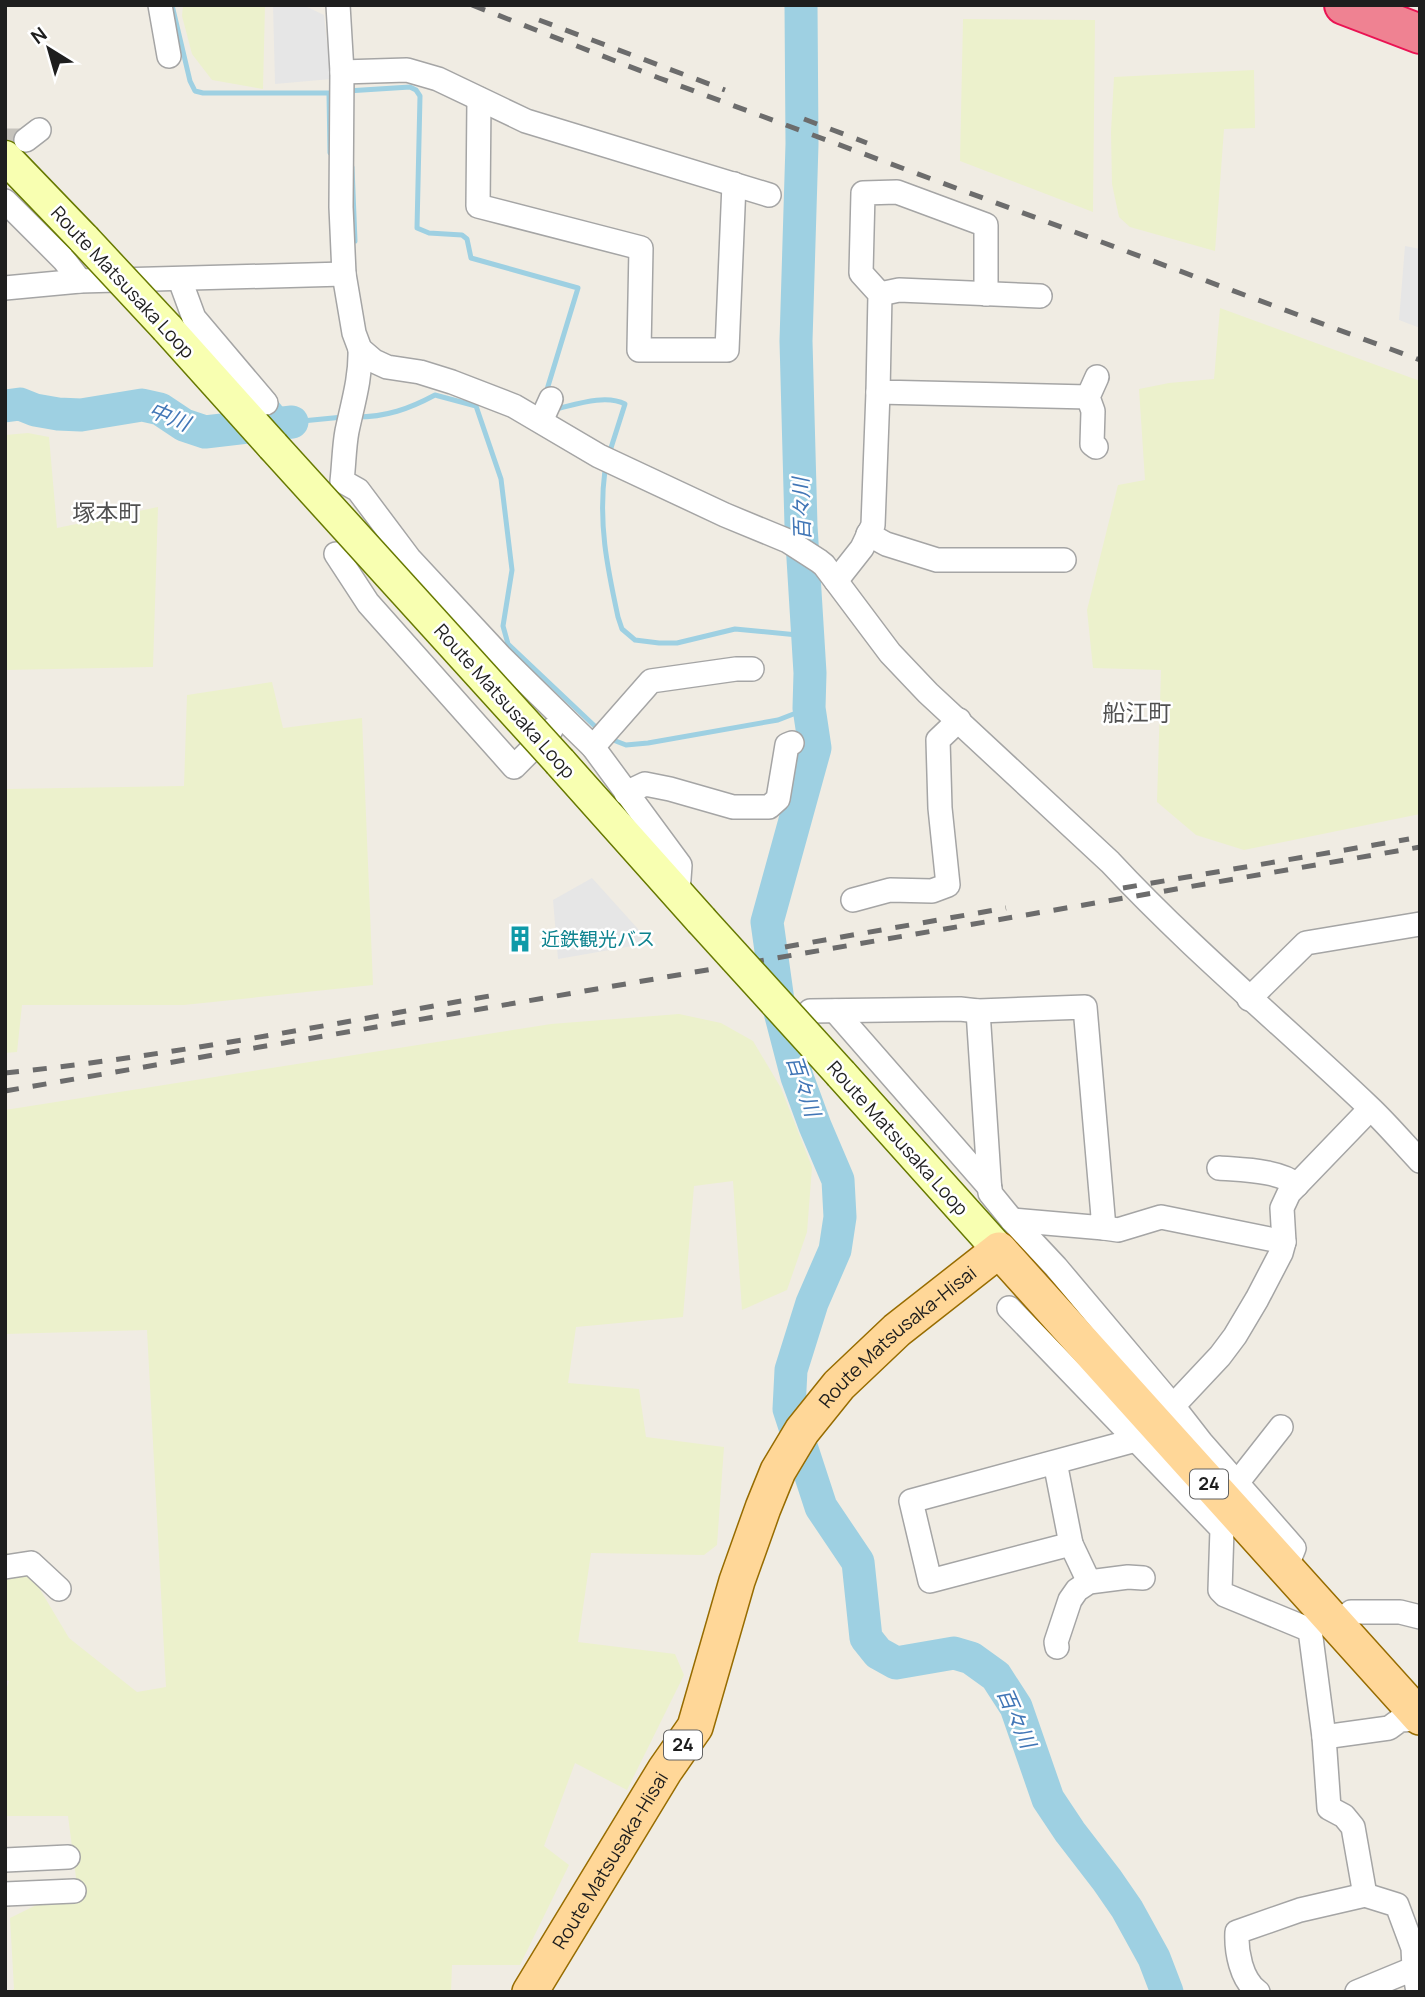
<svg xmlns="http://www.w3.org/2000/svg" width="1425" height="1997" font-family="Manrope,'Noto Sans JP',sans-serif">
	<rect width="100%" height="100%" fill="#f0ece3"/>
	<!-- farmland -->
	<g fill="#ecf1cc">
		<path d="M 183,5 L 265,5 L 263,89 L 212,80 L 192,54 L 182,16 Z"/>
		<path d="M 963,19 L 1095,20 L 1093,212 L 960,161 Z"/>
		<path d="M 1254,70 L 1255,128 L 1224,129 L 1215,251 L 1130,227 L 1119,217 L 1112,184 L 1111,132 L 1114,77 Z"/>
		<path d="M 1220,308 L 1420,381 L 1420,814 L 1244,850 L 1196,835 L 1157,802 L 1161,670 L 1093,668 L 1087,610 L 1118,485 L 1145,480 L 1139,389 L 1169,383 L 1214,379 Z"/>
		<path d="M 28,433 L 49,437 L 57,528 L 158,507 L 153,667 L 5,670 L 5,435 Z"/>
		<path d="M 272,682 L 283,728 L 362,718 L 373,985 L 184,1005 L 22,1005 L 17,1052 L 5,1053 L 5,789 L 184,786 L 187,695 Z"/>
		<path d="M 679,1014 L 721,1023 L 753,1041 L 781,1088 L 812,1167 L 807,1232 L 787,1290 L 742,1310 L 733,1181 L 694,1186 L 683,1317 L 576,1327 L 568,1383 L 639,1389 L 646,1437 L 724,1447 L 717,1545 L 704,1555 L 591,1553 L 578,1642 L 675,1654 L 684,1675 L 627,1790 L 575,1763 L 544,1846 L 569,1865 L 520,1965 L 452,1965 L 451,1992 L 9,1992 L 14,1989 L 10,1918 L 77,1885 L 68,1816 L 5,1816 L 5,1693 L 9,1681 L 5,1680 L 5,1550 L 38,1586 L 69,1638 L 137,1692 L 166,1687 L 147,1330 L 5,1334 L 5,1110 L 551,1024 Z"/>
	</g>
	<!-- parking -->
	<g fill="#e6e6e6">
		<path d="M 273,5 L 303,5 L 324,15 L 331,79 L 275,84 Z"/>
		<path d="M 1405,246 L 1420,249 L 1420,328 L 1399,320 Z"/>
		<path d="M 592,878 L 638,929 L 644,944 L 558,959 L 553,900 Z"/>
	</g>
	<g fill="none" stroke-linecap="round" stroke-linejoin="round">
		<!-- stream -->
		<g stroke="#9ed0e2" stroke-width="5">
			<path d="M 172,5 L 190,81 L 195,91 L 203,93 L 329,93 L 330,153"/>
			<path d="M 347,91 L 410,87 L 416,90 L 420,96 L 417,228 L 429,233 L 462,235 L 467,239 L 471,258 L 578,288 L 545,396"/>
			<path d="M 352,167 L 355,241"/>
			<path d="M 273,399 L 292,422 L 343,417"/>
			<path d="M 554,407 L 556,409 C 577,404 606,394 625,404 L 610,451"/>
			<path d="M 356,417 C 386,417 409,409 435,395 L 476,406 L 501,479 L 512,570 L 503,626 L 508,644 L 601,732"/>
			<path d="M 605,470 C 598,523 607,566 618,617 L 622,629 L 635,640 L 659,643 L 677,643 L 735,629 L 808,636"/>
			<path d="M 608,738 L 626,745 L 648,743 L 778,720 L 809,708"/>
		</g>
		<!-- river -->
		<g stroke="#9ed0e2" stroke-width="33">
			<path d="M 801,5 L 802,144 L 796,341 L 801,526 L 810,673 L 809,708 L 815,748 L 767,922 L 779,1008 L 797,1077 L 815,1126 L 838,1180 L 840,1217 L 835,1250 L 812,1303 L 791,1370 L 789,1409 L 821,1507 L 858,1562 L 866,1638 L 878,1653 L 896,1663 L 954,1653 L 971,1658 L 996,1676 L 1016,1707 L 1048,1799 L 1070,1832 L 1107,1880 L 1127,1909 L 1154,1958 L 1167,1992"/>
			<path d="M 5,406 L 20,404 L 35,410 L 58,414 L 81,415 L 142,405 L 160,409 L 184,425 L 205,432 L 292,422"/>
		</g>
		<!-- street-tunnel -->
		<path stroke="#c6c3bc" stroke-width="23" stroke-dasharray="23 11" stroke-linecap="butt" d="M 5,140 L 26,140"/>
		<!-- street casing -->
		<g stroke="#a5a5a5" stroke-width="26">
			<g id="street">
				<path d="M 160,5 L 169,56"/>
				<path d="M 338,5 L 342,72 L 341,207 L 344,274 L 354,333 L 360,349 L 374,361 L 387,367 L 420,372 L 452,382 L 514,406 L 599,456 L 725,515 L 788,541 L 819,561 L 824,565 L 890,653 L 928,693 L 1110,862 C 1191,949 1283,1025 1369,1107 C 1387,1124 1403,1143 1420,1161"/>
				<path d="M 342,72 L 407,70 L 438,79 L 526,121 L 769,195"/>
				<path d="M 479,99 L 478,206 L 641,248 L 639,350 L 727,350 L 734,184"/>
				<path d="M 26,140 L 39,130"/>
				<path d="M 5,201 L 64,260 L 80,281"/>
				<path d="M 180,280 L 194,318 L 266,403"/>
				<path d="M 5,288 L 80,281 L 344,274"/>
				<path d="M 880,294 L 899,290 L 1040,296"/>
				<path d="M 986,294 L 986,225 L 897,192 L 863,193 L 861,273 L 880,294 L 878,392 L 1088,397"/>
				<path d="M 360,349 C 361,377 353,403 347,431 C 344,447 344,464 342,481 L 358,490 L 409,558 L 501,657 L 593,747 L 680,865 L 678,893"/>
				<path d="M 541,421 L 551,399"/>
				<path d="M 1096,447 L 1092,444 L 1093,411 L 1088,397 L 1097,377"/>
				<path d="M 868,534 L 886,544 L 937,560 L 1064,560"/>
				<path d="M 336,554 L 368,603 L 514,767 L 551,730"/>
				<path d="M 836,581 L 862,548 L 873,525 L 878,392"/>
				<path d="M 593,747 L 651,681 L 736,669 L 752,669"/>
				<path d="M 626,793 L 645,784 L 670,789 L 733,807 L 769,807 L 778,799 L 787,745 L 792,743"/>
				<path d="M 853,900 L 890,890 L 932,891 L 948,885 L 940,808 L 938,740 L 959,720"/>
				<path d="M 1249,999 L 1306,943 L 1420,924"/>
				<path d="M 810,1011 L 960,1009 L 978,1011 L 1085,1007 L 1104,1228 L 1012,1220"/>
				<path d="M 835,1011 L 990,1188"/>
				<path d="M 978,1011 L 990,1193 L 1012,1220 L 1056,1267 L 1173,1406 L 1201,1442 L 1294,1548 L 1286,1568"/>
				<path d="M 1219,1168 C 1242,1170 1279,1170 1297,1185"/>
				<path d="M 1104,1228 L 1118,1230 L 1161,1217 L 1284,1242"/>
				<path d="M 1009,1308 L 1222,1529 L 1220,1590 L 1225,1595 L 1310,1630 L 1324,1737 L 1329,1808 L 1344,1816 L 1353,1827 L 1365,1895"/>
				<path d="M 1173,1406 L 1220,1356 L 1235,1336 L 1257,1299 L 1281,1253 L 1284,1242 L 1282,1208 L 1289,1193 L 1370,1109"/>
				<path d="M 1055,1462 L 1071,1544 L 930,1581 L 911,1501 L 1136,1440"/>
				<path d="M 1237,1483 L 1281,1427"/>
				<path d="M 1071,1544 L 1089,1582"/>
				<path d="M 5,1567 L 31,1563 L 59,1589"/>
				<path d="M 1351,1612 L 1400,1612 L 1420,1617"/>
				<path d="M 1057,1647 L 1056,1642 L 1070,1600 L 1077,1590 L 1089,1582 L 1128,1577 L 1143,1578"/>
				<path d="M 1324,1737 L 1389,1728 L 1400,1720 L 1420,1719"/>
				<path d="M 5,1860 L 68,1857"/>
				<path d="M 5,1894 L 74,1891"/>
				<path d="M 1258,1992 C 1241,1980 1236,1951 1237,1932 L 1300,1910 L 1365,1895 L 1397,1905 L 1413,1948 L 1414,1968 L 1418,1992"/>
				<path d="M 1357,1992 L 1420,1966"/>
			</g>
		</g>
		<!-- secondary casing -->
		<g stroke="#677900" stroke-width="35">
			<g id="secondary">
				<path d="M 5,157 L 84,239"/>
				<path d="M 167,328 L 273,446"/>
				<path d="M 560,762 L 701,920"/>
				<path d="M 841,1074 L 999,1250"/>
			</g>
		</g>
		<!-- primary casing -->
		<g stroke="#976c00" stroke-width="38">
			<g id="primary">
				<path id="s1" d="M 530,1992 L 665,1770 L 695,1727 L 737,1581 L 763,1508 L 778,1471 L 802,1431 L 839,1385 L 897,1330 L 999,1250 L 1420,1717"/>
			</g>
		</g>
		<!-- highway casing -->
		<g stroke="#ea1353" stroke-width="42">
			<path id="highway" d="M 1344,5 L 1420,34"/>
		</g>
		<!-- street -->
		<use href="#street" stroke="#fff" stroke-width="23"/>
		<!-- secondary -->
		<use href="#secondary" stroke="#f8ffb1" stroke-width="32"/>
		<!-- primary -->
		<use href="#primary" stroke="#ffd798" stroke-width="35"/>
		<!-- highway -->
		<use href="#highway" stroke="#ef8292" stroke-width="38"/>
		<!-- rail -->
		<g stroke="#6c6c6c" stroke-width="5" stroke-dasharray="14 14" stroke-linecap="butt">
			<path d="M 472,5 L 659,78 L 1420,360"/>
			<path d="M 539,20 L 725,90"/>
			<path d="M 804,119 L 867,143"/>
			<path d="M 1123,888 L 1409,839"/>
			<path d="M 785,947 L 1006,908"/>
			<path d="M 5,1073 C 170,1056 332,1024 495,995"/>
			<path d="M 5,1091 L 1420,847"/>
		</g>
		<!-- secondary-bridge casing -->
		<g stroke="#677900" stroke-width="35" stroke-linecap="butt">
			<g id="secondary-bridge">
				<path d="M 84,239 L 167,328"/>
				<path d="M 273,446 L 560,762"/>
				<path d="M 701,920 L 841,1074"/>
			</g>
		</g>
		<!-- secondary-bridge -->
		<use href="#secondary-bridge" stroke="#f8ffb1" stroke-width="32"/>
	</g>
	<!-- icons -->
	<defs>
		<g id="building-bare" transform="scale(2.1)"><path d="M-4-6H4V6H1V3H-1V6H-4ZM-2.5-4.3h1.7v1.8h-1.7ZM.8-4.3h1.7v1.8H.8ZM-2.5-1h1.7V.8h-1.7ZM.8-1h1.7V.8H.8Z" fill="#0f9aa8" stroke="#fff" stroke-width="2.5" paint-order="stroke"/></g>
	</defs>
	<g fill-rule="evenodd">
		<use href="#building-bare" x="520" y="939"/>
	</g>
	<g text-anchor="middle" stroke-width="5" stroke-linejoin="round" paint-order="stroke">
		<!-- shield labels -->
		<g fill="#fff" stroke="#626262" stroke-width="2">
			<rect x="1190" y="1469.5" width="38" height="29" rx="5"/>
			<rect x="664" y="1730.5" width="38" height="29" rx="5"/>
		</g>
		<g font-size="18" font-weight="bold" fill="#1e1e1e">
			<text x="1209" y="1490">24</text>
			<text x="683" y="1751">24</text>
		</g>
		<!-- street labels -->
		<g font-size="19" fill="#1e1e1e" stroke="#fff">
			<text transform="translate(123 282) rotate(47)" y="7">Route Matsusaka Loop</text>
			<text transform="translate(505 701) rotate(48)" y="7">Route Matsusaka Loop</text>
			<text transform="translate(898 1138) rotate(48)" y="7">Route Matsusaka Loop</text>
			<text dy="7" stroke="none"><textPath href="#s1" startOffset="763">Route Matsusaka-Hisai</textPath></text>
			<text dy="7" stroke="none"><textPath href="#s1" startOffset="154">Route Matsusaka-Hisai</textPath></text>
		</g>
		<!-- culture labels -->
		<g font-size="19" fill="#0d838f" stroke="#fff" text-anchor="start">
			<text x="541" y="946">近鉄観光バス</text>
		</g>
		<!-- water labels -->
		<g font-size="21" font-style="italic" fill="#4176b6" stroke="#fff">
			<text transform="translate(169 417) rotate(22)" y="7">中川</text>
			<text transform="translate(802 509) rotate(-92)" y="7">百々川</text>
			<text transform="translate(803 1086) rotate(71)" y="7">百々川</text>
			<text transform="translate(1016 1718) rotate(66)" y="7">百々川</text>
		</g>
		<!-- quarter labels -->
		<g font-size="23" fill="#515151" stroke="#fff">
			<text x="107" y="521">塚本町</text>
			<text x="1137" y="721">船江町</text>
		</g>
	</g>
	<!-- border -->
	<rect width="1425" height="1997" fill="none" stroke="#1e1e1e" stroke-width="14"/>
	<!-- north arrow -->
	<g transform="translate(49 49) rotate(323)" stroke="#ffffff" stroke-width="5" paint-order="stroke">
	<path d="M0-5L12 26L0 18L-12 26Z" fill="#1e1e1e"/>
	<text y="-10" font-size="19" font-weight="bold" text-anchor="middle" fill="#1e1e1e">N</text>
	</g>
</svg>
